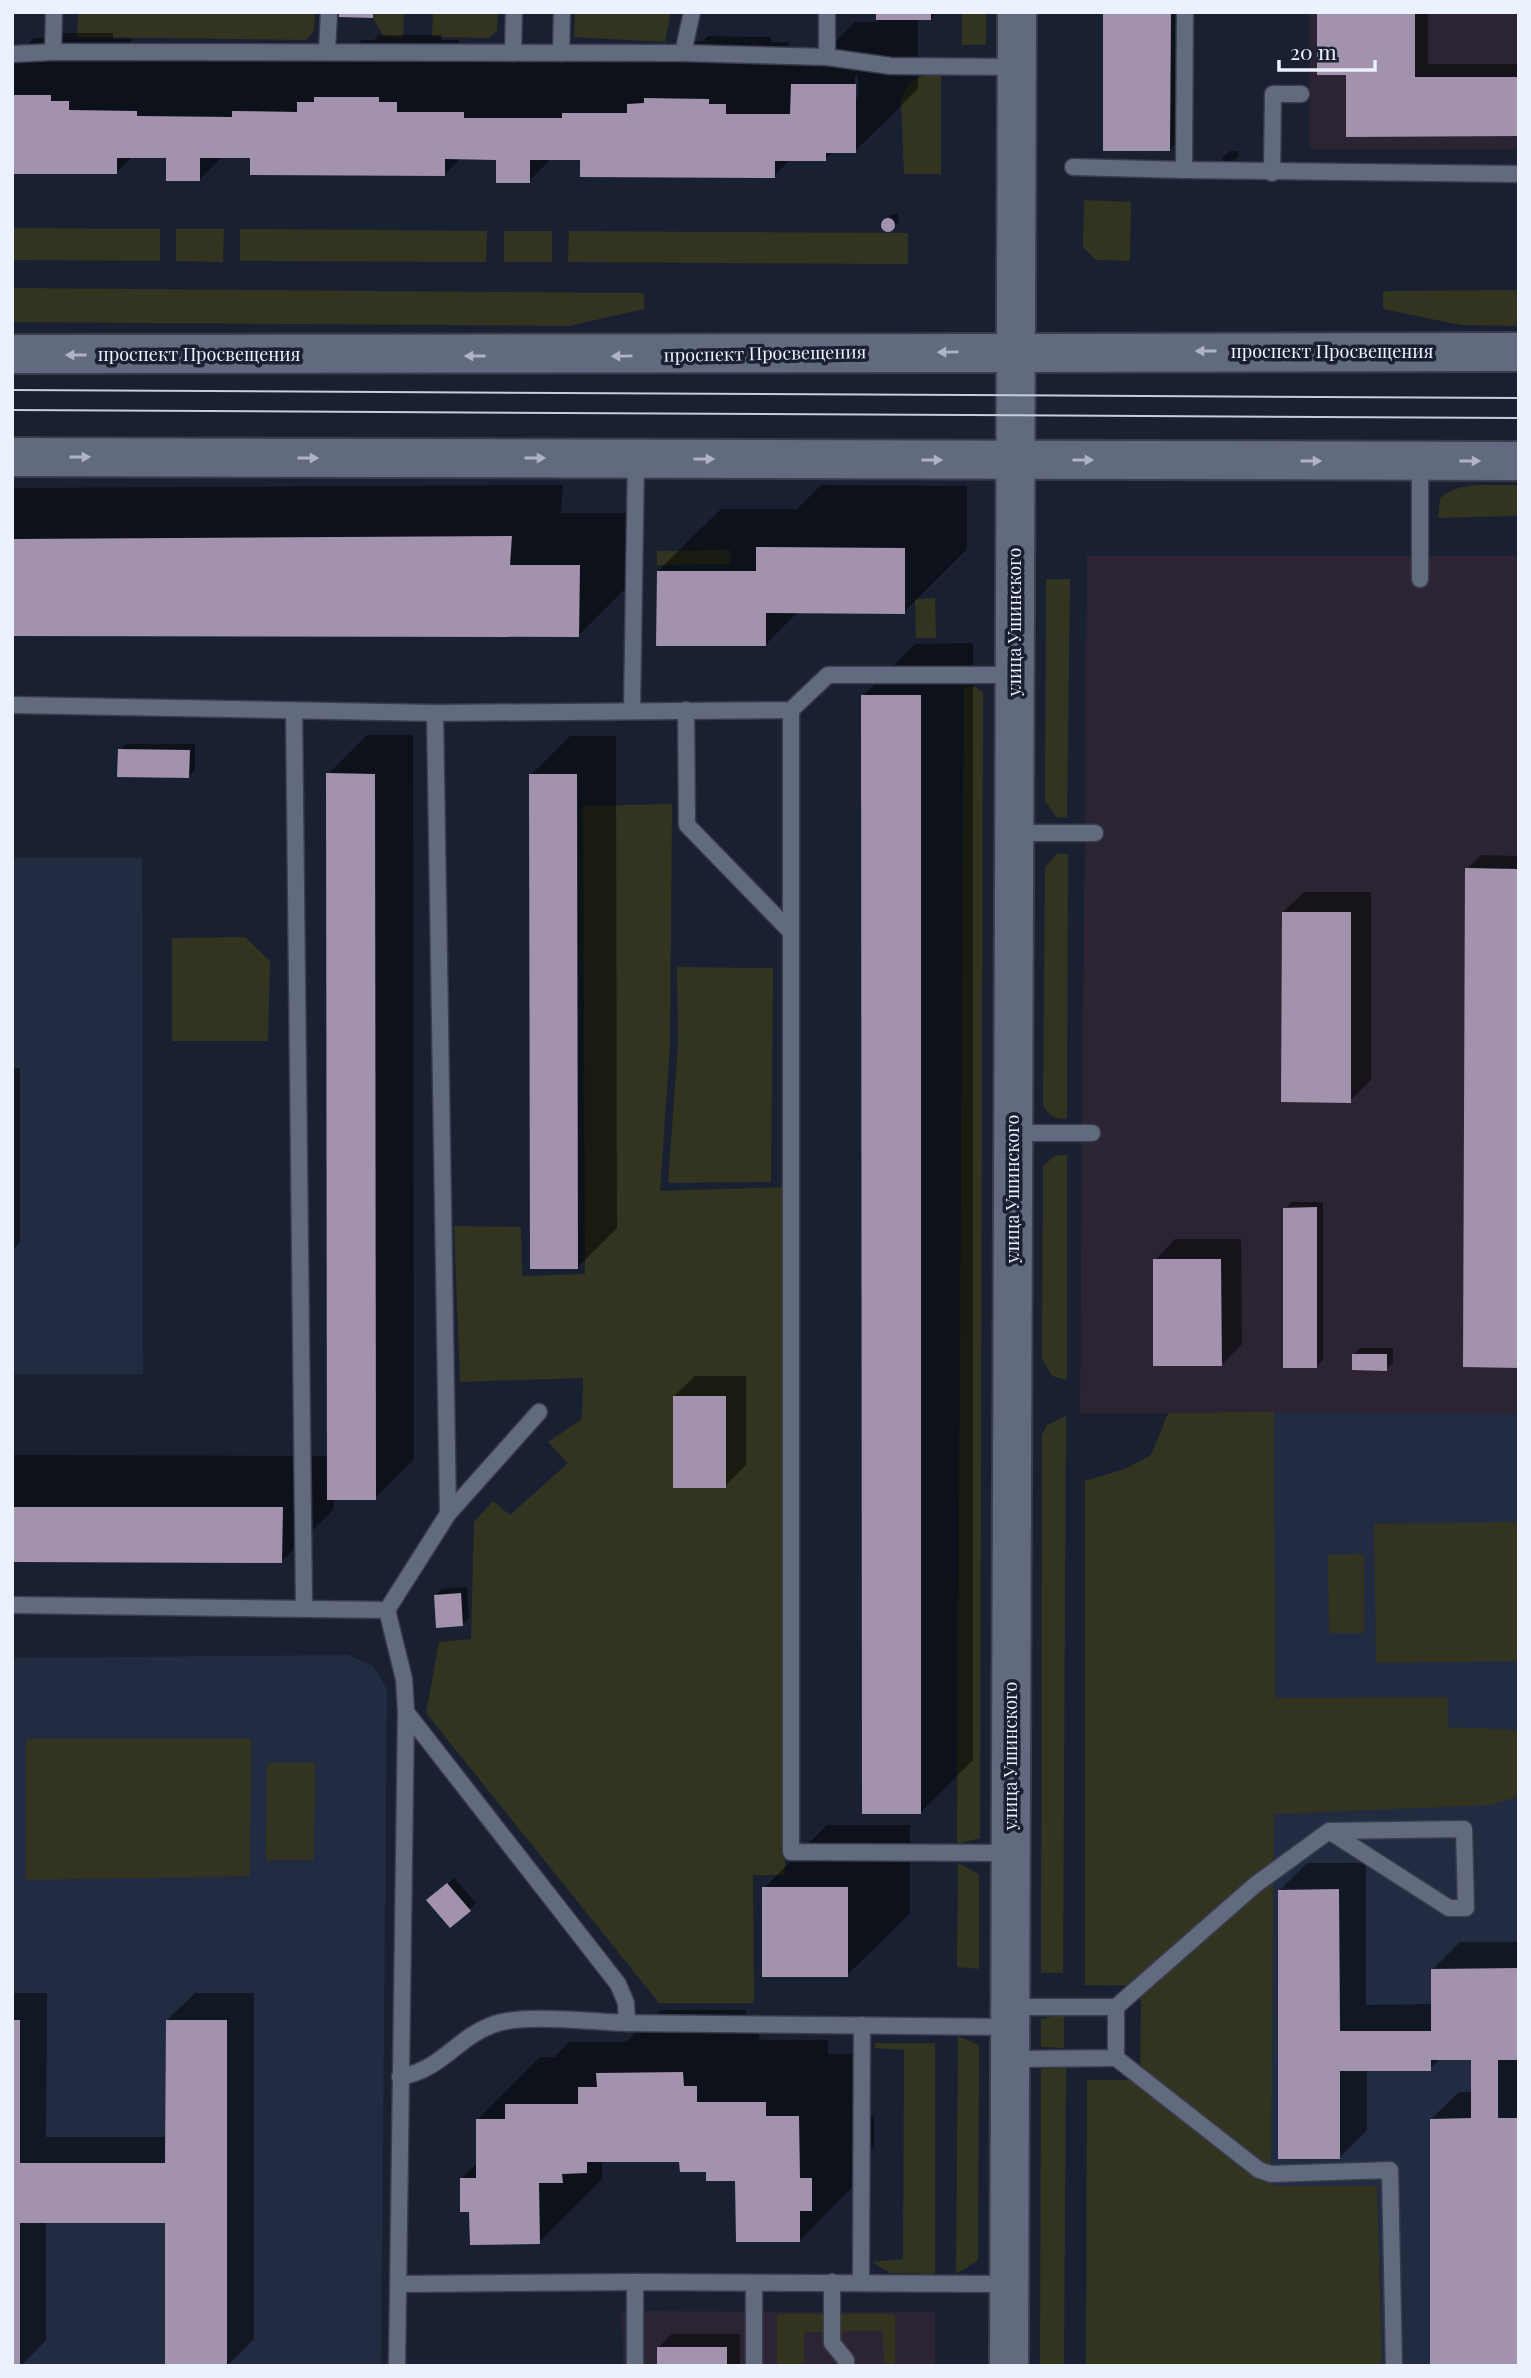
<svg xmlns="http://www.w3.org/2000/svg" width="1531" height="2378" font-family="'Playfair Display',serif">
	<rect width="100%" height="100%" fill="#192032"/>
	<!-- commercial -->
	<g fill="#2c2433">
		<path d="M 1309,12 L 1519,12 L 1519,149 L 1310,149 Z"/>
		<path d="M 1087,556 L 1519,556 L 1519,1414 L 1080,1413 Z"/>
		<path d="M 622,2311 L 935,2312 L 935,2366 L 623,2366 Z"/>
	</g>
	<!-- built -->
	<g fill="#212b42">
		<path d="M 12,858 L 142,858 L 143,1374 L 12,1374 Z"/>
		<path d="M 1274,1412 L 1519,1414 L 1519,2366 L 1382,2366 L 1377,2186 L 1271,2187 Z"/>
		<path d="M 348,1655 L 373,1666 L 387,1689 L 381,2366 L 12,2366 L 12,1658 Z"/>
	</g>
	<!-- green -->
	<g fill="#32341f">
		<path d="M 78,12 L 315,12 L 314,31 L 306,40 L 77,37 Z"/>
		<path d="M 373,12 L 404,12 L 403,38 L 384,37 L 373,18 Z"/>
		<path d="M 433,12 L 498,12 L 497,31 L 489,38 L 432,37 Z"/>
		<path d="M 575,12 L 671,12 L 665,42 L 574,37 Z"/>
		<rect x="962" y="12" width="24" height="33"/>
		<path d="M 941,74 L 941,174 L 904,174 L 901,100 C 908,78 920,75 941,74 Z"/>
		<path d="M 1084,200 L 1131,202 L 1130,261 L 1096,260 L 1083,247 Z"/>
		<path d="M 12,228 L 160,229 L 160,261 L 12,260 Z"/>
		<path d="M 176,229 L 224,229 L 223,262 L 176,261 Z"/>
		<path d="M 240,229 L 487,231 L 486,262 L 240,261 Z"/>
		<rect x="504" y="231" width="48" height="31"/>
		<path d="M 569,231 L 908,233 L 908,264 L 568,262 Z"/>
		<path d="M 12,288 L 644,293 L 644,309 L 569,326 L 12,322 Z"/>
		<path d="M 1519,290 L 1519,326 L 1461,325 L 1383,309 L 1383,291 Z"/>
		<path d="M 1519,485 L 1519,516 L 1438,518 L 1440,498 C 1462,480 1492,486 1519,485 Z"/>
		<path d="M 730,550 L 730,564 L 657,565 L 657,551 Z"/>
		<path d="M 1046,579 L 1070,579 L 1067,818 L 1056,817 L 1045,801 Z"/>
		<path d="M 935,598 L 936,638 L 916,638 L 915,599 Z"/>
		<path d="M 964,687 L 975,687 L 983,692 L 980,1838 L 957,1844 Z"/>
		<path d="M 672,804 L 670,1045 L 660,1191 L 785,1187 L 785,1875 L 753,1875 L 754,2003 L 659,2003 L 426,1713 L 439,1642 L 471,1639 L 474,1522 L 493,1501 L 510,1515 L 568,1463 L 548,1442 L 582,1419 L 583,1378 L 460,1382 L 454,1226 L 521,1227 L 522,1276 L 585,1274 L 583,806 Z"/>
		<path d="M 1057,854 L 1068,854 L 1067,1119 C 1054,1119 1049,1116 1043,1105 L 1045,867 Z"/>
		<path d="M 245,937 L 270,961 L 268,1041 L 172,1041 L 172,938 Z"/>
		<path d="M 677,967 L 773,968 L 771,1182 L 668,1183 L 678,1045 Z"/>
		<path d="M 1056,1155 L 1067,1155 L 1067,1380 L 1052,1376 L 1042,1359 L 1043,1166 Z"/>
		<path d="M 1274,1412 L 1275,1698 L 1448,1697 L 1448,1727 L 1519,1730 L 1519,1796 L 1491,1805 L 1274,1814 L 1271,2186 L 1377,2186 L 1382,2366 L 1086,2366 L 1087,2080 L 1140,2080 L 1141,1986 L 1085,1985 L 1085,1481 L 1125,1469 L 1151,1455 L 1168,1413 Z"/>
		<path d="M 1066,1416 L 1063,1973 L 1041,1973 L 1042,1435 L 1047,1425 Z"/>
		<path d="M 1519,1522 L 1519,1661 L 1376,1663 L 1374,1524 Z"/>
		<path d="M 1364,1554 L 1364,1633 L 1329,1633 L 1328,1555 Z"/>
		<path d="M 26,1739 L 251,1739 L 250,1876 L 26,1880 Z"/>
		<path d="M 267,1763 L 315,1763 L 314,1860 L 266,1860 Z"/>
		<path d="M 958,1863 L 979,1874 L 979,1969 L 957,1967 Z"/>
		<path d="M 1064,2014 L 1064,2048 L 1041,2047 L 1041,2019 Z"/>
		<path d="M 958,2036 L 979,2045 L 978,2260 L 956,2274 Z"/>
		<path d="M 875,2043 L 935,2043 L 935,2274 L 890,2273 L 872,2262 L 903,2259 L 904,2050 L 875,2048 Z"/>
		<path d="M 1066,2067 L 1064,2366 L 1040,2366 L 1041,2069 Z"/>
		<path d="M 777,2314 L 895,2314 L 895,2366 L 884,2366 L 883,2331 L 804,2332 L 804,2366 L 777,2366 Z"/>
	</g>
	<!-- shadow -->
	<g fill="#0007" fill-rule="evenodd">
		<path d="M 878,12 L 937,12 L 931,19 L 918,18 L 918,89 L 855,151 L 834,151 L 825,160 L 791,159 L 774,176 L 552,158 L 529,181 L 498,158 L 461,158 L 445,174 L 223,156 L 199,180 L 168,156 L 133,156 L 117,172 L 12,172 L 12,48 L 24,48 L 34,38 L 46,38 L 51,33 L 113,33 L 113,39 L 131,38 L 131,48 L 352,50 L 362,40 L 374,40 L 379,35 L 441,35 L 441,40 L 459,40 L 459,50 L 682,51 L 691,42 L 703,41 L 708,36 L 771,37 L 771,42 L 789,42 L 788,52 L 825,52 L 855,22 L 878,22 ZM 855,75 L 858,75 L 858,99 L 855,99 Z"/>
		<path d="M 1105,12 L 1176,12 L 1176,143 L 1169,150 Z"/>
		<path d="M 1319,12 L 1428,12 L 1428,64 L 1519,64 L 1519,135 L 1348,73 Z"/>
		<path d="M 1230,151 L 1238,151 L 1239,156 L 1232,162 L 1223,162 L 1223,157 Z"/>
		<path d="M 898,214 L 899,221 L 893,228 L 885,229 L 884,222 L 891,215 Z"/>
		<path d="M 563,485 L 561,513 L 631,513 L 631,583 L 579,635 L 12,634 L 12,488 Z"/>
		<path d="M 821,485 L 967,486 L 967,549 L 904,612 L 799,611 L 765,645 L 658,571 L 721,509 L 797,509 Z"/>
		<path d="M 973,643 L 973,1760 L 921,1812 L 863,696 L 915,644 Z"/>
		<path d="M 367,735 L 413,735 L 414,1459 L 375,1498 L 334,1498 L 334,1509 L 282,1561 L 12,1561 L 12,1455 L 329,1456 L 328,774 Z"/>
		<path d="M 570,736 L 616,736 L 617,1228 L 578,1267 L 531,775 Z"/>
		<path d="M 126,744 L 195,744 L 195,770 L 189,776 L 120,750 Z"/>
		<path d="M 1481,855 L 1519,856 L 1519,1366 L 1467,869 Z"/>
		<path d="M 1304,892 L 1371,892 L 1371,1080 L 1350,1101 L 1283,912 Z"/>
		<path d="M 12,1068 L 20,1068 L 20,1243 L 12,1250 Z"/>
		<path d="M 1291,1202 L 1323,1202 L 1323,1360 L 1317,1366 L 1285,1209 Z"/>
		<path d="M 1175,1239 L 1241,1239 L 1242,1344 L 1221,1365 L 1155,1260 Z"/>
		<path d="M 1360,1348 L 1393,1348 L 1393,1363 L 1386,1369 L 1354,1354 Z"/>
		<path d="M 695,1376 L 746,1376 L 746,1465 L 725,1486 L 674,1396 Z"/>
		<path d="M 467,1587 L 469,1618 L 463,1624 L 436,1595 L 442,1589 Z"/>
		<path d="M 827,1825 L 910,1825 L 910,1913 L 847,1975 L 764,1888 Z"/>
		<path d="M 1307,1863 L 1366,1863 L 1366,2005 L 1433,2004 L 1433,1969 L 1460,1942 L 1519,1942 L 1519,2366 L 1431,2119 L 1459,2092 L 1473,2092 L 1473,2058 L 1441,2058 L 1430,2069 L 1367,2069 L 1367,2130 L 1340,2157 L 1280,1890 Z"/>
		<path d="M 454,1878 L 476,1903 L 451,1926 L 435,1894 Z"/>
		<path d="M 12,1993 L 47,1993 L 46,2137 L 167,2137 L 167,2020 L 195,1993 L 254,1993 L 254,2339 L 227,2366 L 167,2366 L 167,2222 L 46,2222 L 46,2340 L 21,2366 L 12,2366 Z"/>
		<path d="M 661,2010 L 746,2010 L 746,2024 L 759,2024 L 759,2040 L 828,2040 L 828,2054 L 861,2054 L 862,2116 L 874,2116 L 874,2147 L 862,2158 L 862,2177 L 800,2240 L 737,2179 L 681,2160 L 602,2161 L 602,2179 L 539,2242 L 471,2210 L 462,2178 L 478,2162 L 477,2120 L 540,2057 L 555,2057 L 569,2042 L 626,2042 Z"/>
		<path d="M 672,2334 L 740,2334 L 740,2366 L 659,2366 L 659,2347 Z"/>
	</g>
	<!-- building -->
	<g fill="#a292ae">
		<path d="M 339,12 L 373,12 L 373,18 L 339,17 Z"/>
		<rect x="876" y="12" width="55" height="8"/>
		<path d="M 1103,12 L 1171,12 L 1170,151 L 1103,151 Z"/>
		<path d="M 1317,12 L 1415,12 L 1415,77 L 1519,77 L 1519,136 L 1346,137 L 1346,75 L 1317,75 Z"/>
		<path d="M 791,84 L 856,84 L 856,153 L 826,153 L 826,161 L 775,161 L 775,178 L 580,177 L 580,160 L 530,160 L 530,183 L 496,183 L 496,160 L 445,159 L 445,176 L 250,175 L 250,158 L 200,158 L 200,181 L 166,181 L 166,158 L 117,158 L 117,174 L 12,174 L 12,95 L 51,95 L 51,101 L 69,101 L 69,110 L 137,111 L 137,116 L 232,117 L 232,111 L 297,112 L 297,102 L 314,102 L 314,97 L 379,97 L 379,102 L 397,102 L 397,112 L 464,112 L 464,118 L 562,118 L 562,113 L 627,113 L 627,104 L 644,103 L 644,98 L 709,99 L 709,104 L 726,104 L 726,114 L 790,114 Z"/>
		<circle cx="888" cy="225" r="7"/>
		<path d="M 512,536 L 510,565 L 580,565 L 579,637 L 12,636 L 12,539 Z"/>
		<path d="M 756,547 L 905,548 L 905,614 L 766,613 L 766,646 L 656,646 L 657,571 L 756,571 Z"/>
		<path d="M 861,695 L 921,695 L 921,1814 L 862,1814 Z"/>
		<path d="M 118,749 L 190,750 L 189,778 L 117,777 Z"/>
		<path d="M 326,773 L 375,774 L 376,1500 L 327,1500 Z"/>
		<path d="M 529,774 L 577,774 L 578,1269 L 530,1269 Z"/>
		<path d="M 1465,868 L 1519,869 L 1519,1368 L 1463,1367 Z"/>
		<path d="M 1282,912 L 1351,912 L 1351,1103 L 1281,1102 Z"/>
		<path d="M 1317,1207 L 1317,1368 L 1283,1368 L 1283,1208 Z"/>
		<path d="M 1153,1259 L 1221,1259 L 1222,1366 L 1153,1366 Z"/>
		<path d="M 1352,1354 L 1387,1354 L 1387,1371 L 1352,1370 Z"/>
		<rect x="673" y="1396" width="53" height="92"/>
		<path d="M 12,1507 L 283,1507 L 282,1563 L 12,1562 Z"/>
		<path d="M 461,1593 L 463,1626 L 436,1628 L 434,1595 Z"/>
		<path d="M 447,1883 L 471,1911 L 450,1928 L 426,1900 Z"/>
		<rect x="762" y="1887" width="86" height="90"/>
		<path d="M 1339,1889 L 1340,2031 L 1431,2031 L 1431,1969 L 1519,1968 L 1519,2060 L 1498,2060 L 1498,2118 L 1519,2118 L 1519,2366 L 1430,2366 L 1430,2119 L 1471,2118 L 1471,2060 L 1431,2060 L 1431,2071 L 1340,2071 L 1340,2159 L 1278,2159 L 1278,1890 Z"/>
		<path d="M 12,2020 L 20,2020 L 20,2163 L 165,2163 L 166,2020 L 227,2020 L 227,2366 L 165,2366 L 165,2223 L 20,2223 L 20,2366 L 12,2366 Z"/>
		<path d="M 683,2072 L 684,2086 L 697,2086 L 697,2102 L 766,2102 L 766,2116 L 799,2116 L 800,2178 L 812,2178 L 812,2211 L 800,2211 L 800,2242 L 736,2242 L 735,2181 L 706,2181 L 706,2172 L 680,2172 L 679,2162 L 587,2162 L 587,2173 L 562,2174 L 563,2183 L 539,2183 L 540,2244 L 470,2245 L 469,2212 L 460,2212 L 460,2178 L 476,2178 L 476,2119 L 505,2119 L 505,2104 L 578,2104 L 578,2087 L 597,2087 L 596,2073 Z"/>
		<rect x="657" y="2347" width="70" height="19"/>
	</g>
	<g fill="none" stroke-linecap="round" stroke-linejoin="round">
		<!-- service casing -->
		<g stroke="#383c4b" stroke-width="19">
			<g id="service">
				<path d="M 1185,12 L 1184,170 L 1519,174"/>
				<path d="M 327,51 L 329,12"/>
				<path d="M 53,52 L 683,53 L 827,57 L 891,66 L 1016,67"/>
				<path d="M 513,53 L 514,12"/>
				<path d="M 561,53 L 562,12"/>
				<path d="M 683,53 L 692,12"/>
				<path d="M 12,54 L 53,52 L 54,12"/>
				<path d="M 827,57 L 827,12"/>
				<path d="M 1073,167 L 1184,170"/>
				<path d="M 1272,173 L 1273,94 L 1301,94"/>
				<path d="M 1420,579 L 1420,461"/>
				<path d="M 12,705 L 435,713 L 791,710 L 828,675 L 1014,675"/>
				<path d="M 294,710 L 304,1607"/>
				<path d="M 632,710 L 636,459"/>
				<path d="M 686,710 L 687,825 L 791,932"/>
				<path d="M 791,710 L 791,1852 L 1010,1853"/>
				<path d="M 435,713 L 448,1514"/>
				<path d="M 1014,833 L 1095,833"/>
				<path d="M 1013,1133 L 1092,1133"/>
				<path d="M 12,1605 L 387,1610 L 404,1679 L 406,1712 L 618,1984 L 626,2003 L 627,2023 L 1010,2027"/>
				<path d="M 387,1610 L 448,1514 L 539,1412"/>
				<path d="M 1010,2007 L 1116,2007"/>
				<path d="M 1116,2058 L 1259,2170 L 1271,2174 L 1390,2170 L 1394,2366"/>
				<path d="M 1010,2059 L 1116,2058 L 1116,2007 L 1255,1885 L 1329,1831 L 1449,1908 L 1466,1908 L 1464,1829 L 1329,1831"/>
				<path d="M 400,2077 C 443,2069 455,2039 492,2025 C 523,2013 592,2022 627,2023"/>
				<path d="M 832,2282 L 832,2343 L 846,2360 L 846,2366"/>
				<path d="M 754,2283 L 754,2366"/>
				<path d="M 861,2283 L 862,2025"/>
				<path d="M 399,2284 L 635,2282"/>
				<path d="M 397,2366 L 406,1712"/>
				<path d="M 635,2366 L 635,2282 L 1010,2284"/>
			</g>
		</g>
		<!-- tertiary casing -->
		<g stroke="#383c4b" stroke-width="42">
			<path id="tertiary" d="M 1009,2366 L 1017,12"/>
		</g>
		<!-- secondary casing -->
		<g stroke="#383c4b" stroke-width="42">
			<g id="secondary">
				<path d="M 12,354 C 514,356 1017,351 1519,352"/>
				<path d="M 12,457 L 1519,461"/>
			</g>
		</g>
		<!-- service -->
		<use href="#service" stroke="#616a7f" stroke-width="16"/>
		<!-- tertiary -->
		<use href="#tertiary" stroke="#616a7f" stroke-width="38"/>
		<!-- secondary -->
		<use href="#secondary" stroke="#616a7f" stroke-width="38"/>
		<!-- tram -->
		<g stroke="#c7cedb" stroke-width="2">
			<path d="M 12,390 L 1519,398"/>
			<path d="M 12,410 L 1519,418"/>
		</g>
	</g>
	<!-- one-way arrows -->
	<defs><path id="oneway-solid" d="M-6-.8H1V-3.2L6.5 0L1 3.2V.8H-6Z" transform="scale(1.75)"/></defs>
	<g fill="#adb4c4">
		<use href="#oneway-solid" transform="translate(1206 351) rotate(-180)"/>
		<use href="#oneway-solid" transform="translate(948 352) rotate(179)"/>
		<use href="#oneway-solid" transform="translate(76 355) rotate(-180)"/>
		<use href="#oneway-solid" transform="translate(475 356) rotate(-180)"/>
		<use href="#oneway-solid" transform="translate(622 356) rotate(179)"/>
		<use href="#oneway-solid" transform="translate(80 457)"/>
		<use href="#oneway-solid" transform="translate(308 458)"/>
		<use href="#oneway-solid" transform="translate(535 458)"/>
		<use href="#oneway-solid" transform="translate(704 459)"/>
		<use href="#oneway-solid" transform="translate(932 460)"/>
		<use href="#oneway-solid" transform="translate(1083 460)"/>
		<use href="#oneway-solid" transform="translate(1311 461)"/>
		<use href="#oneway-solid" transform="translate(1470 461)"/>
	</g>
	<g text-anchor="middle" stroke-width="7" stroke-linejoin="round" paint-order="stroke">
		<!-- street labels -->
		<g font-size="18" fill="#ebf1fd" stroke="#192032">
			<text x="1332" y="358">проспект Просвещения</text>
			<text transform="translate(765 354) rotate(-1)" y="6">проспект Просвещения</text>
			<text x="199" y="361">проспект Просвещения</text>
			<text transform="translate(1015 622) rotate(-90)" y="6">улица Ушинского</text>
			<text transform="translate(1013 1189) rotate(-90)" y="6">улица Ушинского</text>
			<text transform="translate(1011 1756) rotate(-90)" y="6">улица Ушинского</text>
		</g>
	</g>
	<!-- border -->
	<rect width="1531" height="2378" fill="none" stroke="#ebf1fd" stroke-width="28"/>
	<!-- scale -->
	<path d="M1279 60v10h96v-10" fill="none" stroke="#ebf1fd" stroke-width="3.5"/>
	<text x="1290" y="60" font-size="21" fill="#ebf1fd" stroke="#192032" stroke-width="5" paint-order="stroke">20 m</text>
</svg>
